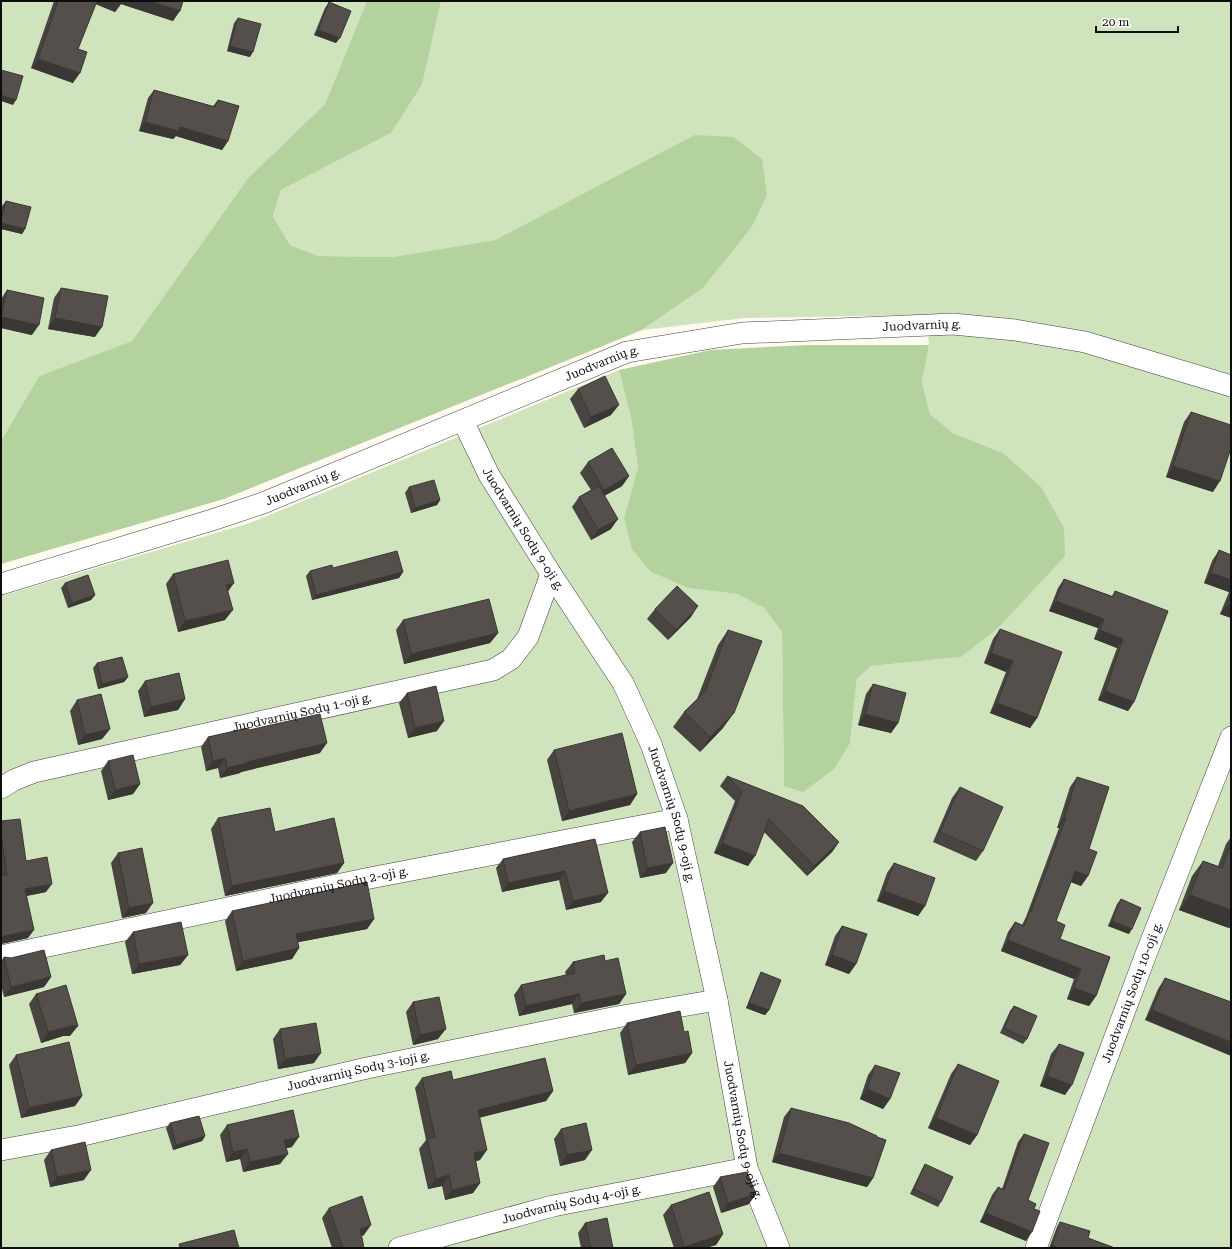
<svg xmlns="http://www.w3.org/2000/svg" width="1232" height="1249" font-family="'Roboto Serif',serif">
	<rect width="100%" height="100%" fill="#fdfbef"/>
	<!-- green -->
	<g fill="#cfe3bd">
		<path d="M 1,1 L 367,1 L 325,104 L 248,178 L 132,341 L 39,376 L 1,441 Z"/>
		<path d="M 441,1 L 1231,1 L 1231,1248 L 1,1248 L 1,596 L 250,523 L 619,370 L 631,418 L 638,467 L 624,518 L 651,572 L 687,588 L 737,594 L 764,608 L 782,632 L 784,785 L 850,743 L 857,679 L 871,666 L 961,657 L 1003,453 L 953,433 L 930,414 L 922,382 L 929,345 L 926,315 L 745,318 L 642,330 L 703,288 L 752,227 L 767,195 L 694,135 L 495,240 L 393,257 L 318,256 L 290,245 L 273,216 L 281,190 L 391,133 L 422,85 Z"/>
	</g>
	<!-- forest -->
	<g fill="#b4d29e">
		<path d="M 367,1 L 441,1 L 422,85 L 391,133 L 281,190 L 273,216 L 290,245 L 318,256 L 393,257 L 495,240 L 694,135 L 733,137 L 762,159 L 767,195 L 752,227 L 703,288 L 642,330 L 224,499 L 1,564 L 1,441 L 39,376 L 132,341 L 248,178 L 325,104 Z"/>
		<path d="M 807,345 L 929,345 L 922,382 L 930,414 L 953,433 L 1003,453 L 1041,487 L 1064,528 L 1065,556 L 998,628 L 961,657 L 871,666 L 857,679 L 850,743 L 834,769 L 803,792 L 784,786 L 782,632 L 764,608 L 737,594 L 687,588 L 651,572 L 632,549 L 624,518 L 638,467 L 631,418 L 619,370 L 710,350 Z"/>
	</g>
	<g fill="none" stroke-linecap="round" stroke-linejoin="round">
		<!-- street casing -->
		<g stroke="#404040" stroke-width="22">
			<g id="street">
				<path id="s1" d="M 463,421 L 489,475 L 551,574 L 623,683 L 651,744 L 677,819 L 717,1000 L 747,1168 L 779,1248"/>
				<path id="s2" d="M 1,584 L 212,520 L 263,503 L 627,352 L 742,333 L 953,324 L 1015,330 L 1085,342 L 1231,386"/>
				<path id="s3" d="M 1,788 L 14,780 L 34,772 L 493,670 L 511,659 L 528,637 L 551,574"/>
				<path id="s4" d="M 1,956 L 370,878 L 677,819"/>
				<path id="s5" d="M 1,1150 L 83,1135 L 367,1068 L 617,1017 L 717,1000"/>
				<path id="s6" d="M 399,1248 L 553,1206 L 747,1168"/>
				<path id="s7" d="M 1036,1248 L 1146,954 L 1231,737"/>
			</g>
		</g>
		<!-- street -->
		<use href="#street" stroke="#fff" stroke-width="21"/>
	</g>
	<!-- wall -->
	<g fill="#484440">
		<path d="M 54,1 L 183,1 L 173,21 L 121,4 L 115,12 L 96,4 L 78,49 L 73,83 L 31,68 Z"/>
		<path d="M 329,2 L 336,43 L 314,35 L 325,8 Z"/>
		<path d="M 238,18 L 250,57 L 227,51 L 234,23 Z"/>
		<path d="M 154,90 L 213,106 L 218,100 L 228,141 L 222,150 L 176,136 L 173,139 L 139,131 L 148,98 Z"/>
		<path d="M 6,201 L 25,229 L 22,234 L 1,229 L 1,211 L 2,206 Z"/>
		<path d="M 61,288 L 95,337 L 48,329 L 54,298 Z"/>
		<path d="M 7,290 L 32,335 L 1,328 L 1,299 Z"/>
		<path d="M 578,389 L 611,415 L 584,428 L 570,399 Z"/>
		<path d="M 1191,412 L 1213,492 L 1166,477 L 1184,422 Z"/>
		<path d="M 588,462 L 629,476 L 622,486 L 604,496 L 611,529 L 591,540 L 572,507 L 579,497 L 591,490 L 580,473 Z"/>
		<path d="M 409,487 L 440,500 L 437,505 L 411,513 L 405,493 Z"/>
		<path d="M 1219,550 L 1231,555 L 1231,618 L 1220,614 L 1229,592 L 1204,583 L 1212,561 Z"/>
		<path d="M 333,568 L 403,572 L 399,578 L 312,600 L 306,576 L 310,571 Z"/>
		<path d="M 173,574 L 228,592 L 225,620 L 178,632 L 166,584 Z"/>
		<path d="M 1064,579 L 1112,596 L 1115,591 L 1134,702 L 1128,711 L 1098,700 L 1117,648 L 1094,639 L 1098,628 L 1049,611 L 1058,588 Z"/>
		<path d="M 65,583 L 95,595 L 91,600 L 68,608 L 61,588 Z"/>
		<path d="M 655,609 L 691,617 L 668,640 L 647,619 Z"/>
		<path d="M 403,620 L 498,633 L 490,643 L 404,664 L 396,630 Z"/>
		<path d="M 1000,629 L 1037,718 L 1030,728 L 990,713 L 1006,672 L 984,663 L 993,639 Z"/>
		<path d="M 728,630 L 723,728 L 700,752 L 673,727 L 684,712 L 697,699 L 718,645 Z"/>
		<path d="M 97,663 L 128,677 L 124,682 L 98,689 L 93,668 Z"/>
		<path d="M 145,681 L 185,699 L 178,710 L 144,717 L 138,691 Z"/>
		<path d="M 873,684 L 898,723 L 891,733 L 858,725 L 866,694 Z"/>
		<path d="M 407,693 L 437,731 L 408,738 L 399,703 Z"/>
		<path d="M 77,700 L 110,729 L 102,739 L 78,745 L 70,711 Z"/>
		<path d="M 249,730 L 320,753 L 241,772 L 240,773 L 220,778 L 218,768 L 206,771 L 201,747 L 208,737 Z"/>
		<path d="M 554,750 L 637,794 L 630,805 L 562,821 L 547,760 Z"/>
		<path d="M 108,761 L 140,784 L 133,794 L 108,800 L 101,771 Z"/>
		<path d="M 727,776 L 839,842 L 832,852 L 807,876 L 764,832 L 748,866 L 714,853 L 735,801 L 720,786 Z"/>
		<path d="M 1077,777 L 1089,849 L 1088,876 L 1081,886 L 1071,882 L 1056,921 L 1060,939 L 1110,957 L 1096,996 L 1089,1006 L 1067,999 L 1074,979 L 1001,951 L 1008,932 L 1015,922 L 1022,925 L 1026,917 L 1059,828 L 1057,828 L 1070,787 Z"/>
		<path d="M 960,787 L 983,851 L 976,861 L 933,842 L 952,798 Z"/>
		<path d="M 218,818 L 275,832 L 344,863 L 337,873 L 225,896 L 211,829 Z"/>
		<path d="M 1,821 L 26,861 L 46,892 L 27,896 L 28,938 L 1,944 Z"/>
		<path d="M 640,832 L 666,873 L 640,878 L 632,842 Z"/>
		<path d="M 1231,837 L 1231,926 L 1229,928 L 1179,910 L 1192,876 L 1203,861 L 1218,866 L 1226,844 Z"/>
		<path d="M 595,839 L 601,902 L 566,910 L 559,880 L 502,892 L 496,868 L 503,859 Z"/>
		<path d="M 118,853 L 146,913 L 122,918 L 111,863 Z"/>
		<path d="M 894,863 L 925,906 L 918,916 L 877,901 L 887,873 Z"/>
		<path d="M 1121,899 L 1129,934 L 1108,926 L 1117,904 Z"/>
		<path d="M 232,911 L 374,919 L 367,929 L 298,942 L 299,948 L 292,959 L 236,971 L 225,921 Z"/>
		<path d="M 842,926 L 856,964 L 849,974 L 825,965 L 835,936 Z"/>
		<path d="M 133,932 L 188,955 L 180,965 L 132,974 L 125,942 Z"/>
		<path d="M 4,957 L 51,977 L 44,987 L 4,997 L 1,985 L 1,961 Z"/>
		<path d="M 605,961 L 626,994 L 619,1004 L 574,1013 L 572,1004 L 519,1016 L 514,995 L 521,985 L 566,975 L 565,972 L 573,962 Z"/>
		<path d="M 761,972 L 769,1010 L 765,1015 L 746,1008 L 758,978 Z"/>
		<path d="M 1165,978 L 1231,1002 L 1145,1020 L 1158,989 Z"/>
		<path d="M 36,994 L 70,1036 L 63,1036 L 41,1043 L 29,1004 Z"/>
		<path d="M 413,1002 L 438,1039 L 413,1045 L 406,1012 Z"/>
		<path d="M 1014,1006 L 1027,1039 L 1023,1044 L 1000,1033 L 1010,1011 Z"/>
		<path d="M 627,1023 L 692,1053 L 685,1063 L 628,1075 L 620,1033 Z"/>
		<path d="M 280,1029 L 314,1063 L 278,1069 L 273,1039 Z"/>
		<path d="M 1059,1044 L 1065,1095 L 1040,1086 L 1051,1054 Z"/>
		<path d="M 16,1055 L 82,1096 L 75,1106 L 21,1118 L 9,1065 Z"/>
		<path d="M 958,1064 L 977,1135 L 970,1145 L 928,1128 L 951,1074 Z"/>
		<path d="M 875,1065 L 890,1099 L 883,1109 L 860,1099 L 868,1075 Z"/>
		<path d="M 422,1078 L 453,1080 L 553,1091 L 546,1101 L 480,1117 L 480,1160 L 476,1161 L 480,1183 L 473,1193 L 445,1200 L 442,1186 L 428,1189 L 419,1149 L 426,1140 L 415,1088 Z"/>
		<path d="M 791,1108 L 873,1178 L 867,1187 L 772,1162 L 784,1117 Z"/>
		<path d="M 170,1123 L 205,1136 L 202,1141 L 173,1150 L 166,1128 Z"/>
		<path d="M 227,1125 L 292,1147 L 286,1148 L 280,1164 L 243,1172 L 240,1159 L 226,1162 L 220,1135 Z"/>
		<path d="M 561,1129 L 585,1160 L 560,1166 L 554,1139 Z"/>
		<path d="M 1024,1134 L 1028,1200 L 1034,1209 L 1026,1241 L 980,1222 L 992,1195 L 998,1187 L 1002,1189 L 1018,1142 Z"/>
		<path d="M 51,1150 L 84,1180 L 50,1187 L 44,1160 Z"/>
		<path d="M 925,1164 L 941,1202 L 938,1207 L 910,1194 L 922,1169 Z"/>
		<path d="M 720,1177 L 749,1204 L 721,1213 L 713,1187 Z"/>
		<path d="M 671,1205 L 723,1234 L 716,1245 L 705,1248 L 674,1248 L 663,1215 Z"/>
		<path d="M 329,1208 L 364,1235 L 362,1236 L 364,1248 L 332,1248 L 322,1218 Z"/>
		<path d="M 1060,1222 L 1088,1238 L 1115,1248 L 1049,1248 L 1057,1227 Z"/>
		<path d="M 585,1223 L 613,1248 L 581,1248 L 578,1233 Z"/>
	</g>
	<!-- shaded-wall -->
	<g fill="#3b3734">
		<path d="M 95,1 L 149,1 L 180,11 L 173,21 L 121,4 L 115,12 L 93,3 Z"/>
		<path d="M 318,30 L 340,38 L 336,43 L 314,35 Z"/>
		<path d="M 230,46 L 253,52 L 250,57 L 227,51 Z"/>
		<path d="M 38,59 L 80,73 L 73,83 L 31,68 Z"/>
		<path d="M 1,95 L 16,100 L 13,105 L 1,101 Z"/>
		<path d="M 145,122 L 180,127 L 228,141 L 222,150 L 176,136 L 173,139 L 139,131 Z"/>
		<path d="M 1,223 L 25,229 L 22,234 L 1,229 Z"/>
		<path d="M 1,317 L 39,325 L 32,335 L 1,328 Z"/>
		<path d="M 55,318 L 102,327 L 95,337 L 48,329 Z"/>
		<path d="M 619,405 L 611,415 L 584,428 L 591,417 Z"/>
		<path d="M 1173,466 L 1220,481 L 1213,492 L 1166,477 Z"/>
		<path d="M 629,476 L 622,486 L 597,500 L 604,490 Z"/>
		<path d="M 440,500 L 437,505 L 411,513 L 415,508 Z"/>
		<path d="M 618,519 L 611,529 L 591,540 L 598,530 Z"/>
		<path d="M 403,572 L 399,578 L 312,600 L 316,595 Z"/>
		<path d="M 1211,573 L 1231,580 L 1231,588 L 1229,592 L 1204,583 Z"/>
		<path d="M 234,583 L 227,593 L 226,585 Z"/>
		<path d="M 95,595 L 91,600 L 68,608 L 72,603 Z"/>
		<path d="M 1056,601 L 1104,619 L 1098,628 L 1049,611 Z"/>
		<path d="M 1228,604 L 1231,605 L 1231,618 L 1220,614 Z"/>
		<path d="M 698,606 L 691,617 L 668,640 L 676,630 Z"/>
		<path d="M 233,610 L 225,620 L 178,632 L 185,621 Z"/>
		<path d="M 1100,630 L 1123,639 L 1117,648 L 1094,639 Z"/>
		<path d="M 498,633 L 490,643 L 404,664 L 411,654 Z"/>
		<path d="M 991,653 L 1013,661 L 1006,672 L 984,663 Z"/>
		<path d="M 128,677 L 124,682 L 98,689 L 102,684 Z"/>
		<path d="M 1105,691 L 1134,702 L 1128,711 L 1098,700 Z"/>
		<path d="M 185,699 L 178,710 L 144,717 L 151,707 Z"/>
		<path d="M 997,703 L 1037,718 L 1030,728 L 990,713 Z"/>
		<path d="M 734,713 L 723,728 L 700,752 L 710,737 Z"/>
		<path d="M 865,714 L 898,723 L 891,733 L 858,725 Z"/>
		<path d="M 444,721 L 437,731 L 408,738 L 415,728 Z"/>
		<path d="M 110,729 L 102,739 L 78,745 L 85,735 Z"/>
		<path d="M 327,743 L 320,753 L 241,772 L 240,773 L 220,778 L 227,768 L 247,762 Z"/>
		<path d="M 225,758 L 218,768 L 206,771 L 213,761 Z"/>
		<path d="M 140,784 L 133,794 L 108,800 L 115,790 Z"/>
		<path d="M 637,794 L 630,805 L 562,821 L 569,811 Z"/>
		<path d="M 1064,818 L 1066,818 L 1059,828 L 1057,828 Z"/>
		<path d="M 839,842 L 832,852 L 807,876 L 814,866 Z"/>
		<path d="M 722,843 L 755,856 L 748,866 L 714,853 Z"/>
		<path d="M 344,863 L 337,873 L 225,896 L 232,886 Z"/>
		<path d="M 673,863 L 666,873 L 640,878 L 647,868 Z"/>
		<path d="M 565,871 L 559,880 L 502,892 L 508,883 Z"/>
		<path d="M 1075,871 L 1088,876 L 1081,886 L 1068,881 Z"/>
		<path d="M 52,884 L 46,892 L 20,897 L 25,889 Z"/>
		<path d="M 884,891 L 925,906 L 918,916 L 877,901 Z"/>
		<path d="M 608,893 L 601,902 L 566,910 L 573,901 Z"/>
		<path d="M 1190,895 L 1231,910 L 1231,926 L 1229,928 L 1179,910 Z"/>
		<path d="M 153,903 L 146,913 L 122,918 L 129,908 Z"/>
		<path d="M 374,919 L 367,929 L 289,944 L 296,934 Z"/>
		<path d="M 1112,921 L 1132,929 L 1129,934 L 1108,926 Z"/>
		<path d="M 34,930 L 28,938 L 1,944 L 1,938 L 4,936 Z"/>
		<path d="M 1008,940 L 1081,969 L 1074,979 L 1001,951 Z"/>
		<path d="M 299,948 L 292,959 L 236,971 L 243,961 Z"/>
		<path d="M 188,955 L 180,965 L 132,974 L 139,964 Z"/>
		<path d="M 832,955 L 856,964 L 849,974 L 825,965 Z"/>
		<path d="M 51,977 L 44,987 L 4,997 L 11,987 Z"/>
		<path d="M 1074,988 L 1096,996 L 1089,1006 L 1067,999 Z"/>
		<path d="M 579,994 L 572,1004 L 519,1016 L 526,1006 Z"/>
		<path d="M 626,994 L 619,1004 L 574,1013 L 581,1003 Z"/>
		<path d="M 749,1003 L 769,1010 L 765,1015 L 746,1008 Z"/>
		<path d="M 1152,1010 L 1231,1042 L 1231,1056 L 1145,1020 Z"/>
		<path d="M 71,1026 L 78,1026 L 70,1036 L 63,1036 L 41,1043 L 48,1032 Z"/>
		<path d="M 446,1029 L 438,1039 L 413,1045 L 420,1035 Z"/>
		<path d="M 321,1053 L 314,1063 L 278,1069 L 285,1059 Z"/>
		<path d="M 692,1053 L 685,1063 L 628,1075 L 636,1065 Z"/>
		<path d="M 1047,1076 L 1072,1085 L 1065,1095 L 1040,1086 Z"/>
		<path d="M 867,1089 L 890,1099 L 883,1109 L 860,1099 Z"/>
		<path d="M 553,1091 L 546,1101 L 471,1120 L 478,1110 Z"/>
		<path d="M 82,1096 L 75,1106 L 21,1118 L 29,1108 Z"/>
		<path d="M 936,1118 L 977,1135 L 970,1145 L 928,1128 Z"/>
		<path d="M 205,1136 L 202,1141 L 173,1150 L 176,1145 Z"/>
		<path d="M 299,1137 L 292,1147 L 277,1150 L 284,1140 Z"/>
		<path d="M 247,1149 L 240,1159 L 226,1162 L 233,1152 Z"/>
		<path d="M 487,1150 L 480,1160 L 467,1163 L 474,1153 Z"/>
		<path d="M 592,1150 L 585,1160 L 560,1166 L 567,1155 Z"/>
		<path d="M 779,1153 L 873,1178 L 867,1187 L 772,1162 Z"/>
		<path d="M 288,1154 L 280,1164 L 243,1172 L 250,1162 Z"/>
		<path d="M 91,1170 L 84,1180 L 50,1187 L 57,1177 Z"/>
		<path d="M 449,1175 L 442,1186 L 428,1189 L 436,1179 Z"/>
		<path d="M 480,1183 L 473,1193 L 445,1200 L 452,1190 Z"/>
		<path d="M 756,1194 L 749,1204 L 721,1213 L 728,1203 Z"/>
		<path d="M 986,1213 L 1032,1232 L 1026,1241 L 980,1222 Z"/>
		<path d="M 371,1225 L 364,1235 L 353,1239 L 360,1229 Z"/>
		<path d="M 723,1234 L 716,1245 L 705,1248 L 683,1248 L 684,1247 Z"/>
		<path d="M 1052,1245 L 1056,1247 L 1056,1248 L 1050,1248 Z"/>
	</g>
	<!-- building -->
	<g fill="#544f4b" stroke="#3b3734">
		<path d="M 58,1 L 97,1 L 78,49 L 87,52 L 80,73 L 38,59 Z"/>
		<path d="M 149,1 L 183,1 L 180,11 Z"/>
		<path d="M 329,2 L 351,11 L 340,38 L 318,30 Z"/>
		<path d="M 238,18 L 261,24 L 253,52 L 230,46 Z"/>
		<path d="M 1,70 L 23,76 L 16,100 L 1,95 Z"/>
		<path d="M 154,90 L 215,107 L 218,100 L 239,106 L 228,141 L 180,127 L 179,131 L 145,122 Z"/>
		<path d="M 6,201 L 31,207 L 25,229 L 1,223 L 1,220 Z"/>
		<path d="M 61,288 L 108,296 L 102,327 L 55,318 Z"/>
		<path d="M 7,290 L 44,298 L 39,325 L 1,317 Z"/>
		<path d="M 605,376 L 619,405 L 591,417 L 578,389 Z"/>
		<path d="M 1191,412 L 1231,425 L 1231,448 L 1220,481 L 1173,466 Z"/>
		<path d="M 612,448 L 629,476 L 604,490 L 588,462 Z"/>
		<path d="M 434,480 L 440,500 L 415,508 L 409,487 Z"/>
		<path d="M 599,486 L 618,519 L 598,530 L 579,497 Z"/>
		<path d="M 1219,550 L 1231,555 L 1231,580 L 1211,573 Z"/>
		<path d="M 397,551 L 403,572 L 316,595 L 310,571 L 332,565 L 333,568 Z"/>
		<path d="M 228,560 L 234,583 L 226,585 L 233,610 L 185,621 L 173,574 Z"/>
		<path d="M 88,575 L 95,595 L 72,603 L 65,583 Z"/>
		<path d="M 1064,579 L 1113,597 L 1115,591 L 1168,611 L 1134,702 L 1105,691 L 1123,639 L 1100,630 L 1104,619 L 1056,601 Z"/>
		<path d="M 677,586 L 698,606 L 676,630 L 655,609 Z"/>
		<path d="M 1231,595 L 1231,605 L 1228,604 Z"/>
		<path d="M 489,599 L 498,633 L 411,654 L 403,620 Z"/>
		<path d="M 1000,629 L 1062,652 L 1037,718 L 997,703 L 1013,661 L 991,653 Z"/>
		<path d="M 728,630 L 762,641 L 734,713 L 710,737 L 684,712 L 705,692 Z"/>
		<path d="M 122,657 L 128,677 L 102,684 L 97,663 Z"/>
		<path d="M 179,673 L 185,699 L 151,707 L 145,681 Z"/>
		<path d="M 873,684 L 906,693 L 898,723 L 865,714 Z"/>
		<path d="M 436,686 L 444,721 L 415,728 L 407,693 Z"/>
		<path d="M 101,694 L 110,729 L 85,735 L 77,700 Z"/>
		<path d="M 320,714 L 327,743 L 247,762 L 248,763 L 227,768 L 225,758 L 213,761 L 208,737 L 248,728 L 249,730 Z"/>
		<path d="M 622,733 L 637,794 L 569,811 L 554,750 Z"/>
		<path d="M 133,755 L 140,784 L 115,790 L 108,761 Z"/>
		<path d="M 727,776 L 803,806 L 839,842 L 814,866 L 769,819 L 755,856 L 722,843 L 742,791 Z"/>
		<path d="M 1077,777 L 1109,787 L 1089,849 L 1097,852 L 1088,876 L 1075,871 L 1056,921 L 1065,925 L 1060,939 L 1110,957 L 1096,996 L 1074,988 L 1081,969 L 1008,940 L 1015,922 L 1024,926 L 1030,911 L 1031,912 L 1066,818 L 1064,818 Z"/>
		<path d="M 960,787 L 1003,807 L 983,851 L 940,832 Z"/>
		<path d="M 270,808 L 275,832 L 334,818 L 344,863 L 232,886 L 218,818 Z"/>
		<path d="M 20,819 L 26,861 L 47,857 L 52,884 L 25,889 L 34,930 L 4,936 L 1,938 L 1,876 L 7,875 L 1,834 L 1,821 Z"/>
		<path d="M 665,827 L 673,863 L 647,868 L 640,832 Z"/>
		<path d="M 595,839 L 608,893 L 573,901 L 565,871 L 508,883 L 503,859 Z"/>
		<path d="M 1231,844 L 1231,910 L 1190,895 L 1203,861 L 1222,868 Z"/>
		<path d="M 142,848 L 153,903 L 129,908 L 118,853 Z"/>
		<path d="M 894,863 L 935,878 L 925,906 L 884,891 Z"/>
		<path d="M 367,882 L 374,919 L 296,934 L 299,948 L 243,961 L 232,911 Z"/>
		<path d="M 1121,899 L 1141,908 L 1132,929 L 1112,921 Z"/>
		<path d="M 181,922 L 188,955 L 139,964 L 133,932 Z"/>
		<path d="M 842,926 L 867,934 L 856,964 L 832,955 Z"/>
		<path d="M 44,950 L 51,977 L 11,987 L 4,957 L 11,958 Z"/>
		<path d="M 604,955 L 605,961 L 618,958 L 626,994 L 581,1003 L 579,994 L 526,1006 L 521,985 L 575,973 L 573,962 Z"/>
		<path d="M 761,972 L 781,980 L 769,1010 L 749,1003 Z"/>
		<path d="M 1165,978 L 1231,1002 L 1231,1042 L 1152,1010 Z"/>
		<path d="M 66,985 L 78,1026 L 71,1026 L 48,1032 L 36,994 Z"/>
		<path d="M 439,997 L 446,1029 L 420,1035 L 413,1002 Z"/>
		<path d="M 1014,1006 L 1037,1016 L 1027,1039 L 1004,1028 Z"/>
		<path d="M 680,1011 L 684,1032 L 688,1031 L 692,1053 L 636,1065 L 627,1023 Z"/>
		<path d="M 316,1023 L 321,1053 L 285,1059 L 280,1029 Z"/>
		<path d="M 69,1042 L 82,1096 L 29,1108 L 16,1055 Z"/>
		<path d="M 1059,1044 L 1084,1053 L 1072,1085 L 1047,1076 Z"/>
		<path d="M 545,1058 L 553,1091 L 478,1110 L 487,1150 L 474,1153 L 480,1183 L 452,1190 L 449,1175 L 436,1179 L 427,1139 L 435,1137 L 422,1078 L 451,1071 L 453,1080 Z"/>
		<path d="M 958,1064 L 999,1081 L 977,1135 L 936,1118 Z"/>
		<path d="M 875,1065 L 900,1073 L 890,1099 L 867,1089 Z"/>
		<path d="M 791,1108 L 849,1123 L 877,1136 L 877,1137 L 886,1140 L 873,1178 L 779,1153 Z"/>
		<path d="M 293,1110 L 299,1137 L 284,1140 L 288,1154 L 250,1162 L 247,1149 L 233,1152 L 227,1125 Z"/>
		<path d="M 199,1116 L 205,1136 L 176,1145 L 170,1123 Z"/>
		<path d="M 586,1123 L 592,1150 L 567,1155 L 561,1129 Z"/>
		<path d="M 1024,1134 L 1049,1143 L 1028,1200 L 1036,1204 L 1034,1209 L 1040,1211 L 1032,1232 L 986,1213 L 998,1187 L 1004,1190 Z"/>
		<path d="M 85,1142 L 91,1170 L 57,1177 L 51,1150 Z"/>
		<path d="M 925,1164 L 953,1177 L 941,1202 L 914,1189 Z"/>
		<path d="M 747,1172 L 756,1194 L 728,1203 L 720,1177 Z"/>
		<path d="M 709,1192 L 723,1234 L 684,1247 L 671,1205 Z"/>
		<path d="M 362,1196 L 371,1225 L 360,1229 L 364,1248 L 343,1248 L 329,1208 Z"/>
		<path d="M 607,1218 L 613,1248 L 591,1248 L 585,1223 Z"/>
		<path d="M 1060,1222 L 1090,1231 L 1088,1238 L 1115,1248 L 1056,1248 L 1056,1247 L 1052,1245 Z"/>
		<path d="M 234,1230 L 239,1248 L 180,1248 L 179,1244 Z"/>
	</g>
	<g text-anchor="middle" stroke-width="4" stroke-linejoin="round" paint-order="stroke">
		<!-- street labels -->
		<g font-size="12" fill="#0d0d0d" stroke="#fff">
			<text dy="4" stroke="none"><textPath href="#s2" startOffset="965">Juodvarnių g.</textPath></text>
			<text dy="4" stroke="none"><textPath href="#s2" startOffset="641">Juodvarnių g.</textPath></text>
			<text dy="4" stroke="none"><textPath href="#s2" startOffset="317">Juodvarnių g.</textPath></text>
			<text dy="4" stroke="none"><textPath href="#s1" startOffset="124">Juodvarnių Sodų 9-oji g.</textPath></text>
			<text dy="4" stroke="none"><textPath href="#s3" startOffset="311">Juodvarnių Sodų 1-oji g.</textPath></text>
			<text dy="4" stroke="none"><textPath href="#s1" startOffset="448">Juodvarnių Sodų 9-oji g.</textPath></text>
			<text dy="4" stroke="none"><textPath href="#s4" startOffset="345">Juodvarnių Sodų 2-oji g.</textPath></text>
			<text dy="4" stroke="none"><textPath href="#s7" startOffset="273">Juodvarnių Sodų 10-oji g.</textPath></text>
			<text dy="4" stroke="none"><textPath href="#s5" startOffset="366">Juodvarnių Sodų 3-ioji g.</textPath></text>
			<text dy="4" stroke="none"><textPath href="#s1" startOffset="772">Juodvarnių Sodų 9-oji g.</textPath></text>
			<text dy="4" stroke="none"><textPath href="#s6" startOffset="178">Juodvarnių Sodų 4-oji g.</textPath></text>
		</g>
	</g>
	<!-- border -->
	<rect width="1232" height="1249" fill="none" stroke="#0d0d0d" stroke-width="4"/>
	<!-- scale -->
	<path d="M1096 26v6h82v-6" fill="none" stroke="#0d0d0d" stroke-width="2"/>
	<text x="1102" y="26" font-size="12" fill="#0d0d0d" stroke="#ffffff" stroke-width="3" paint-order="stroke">20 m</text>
</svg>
